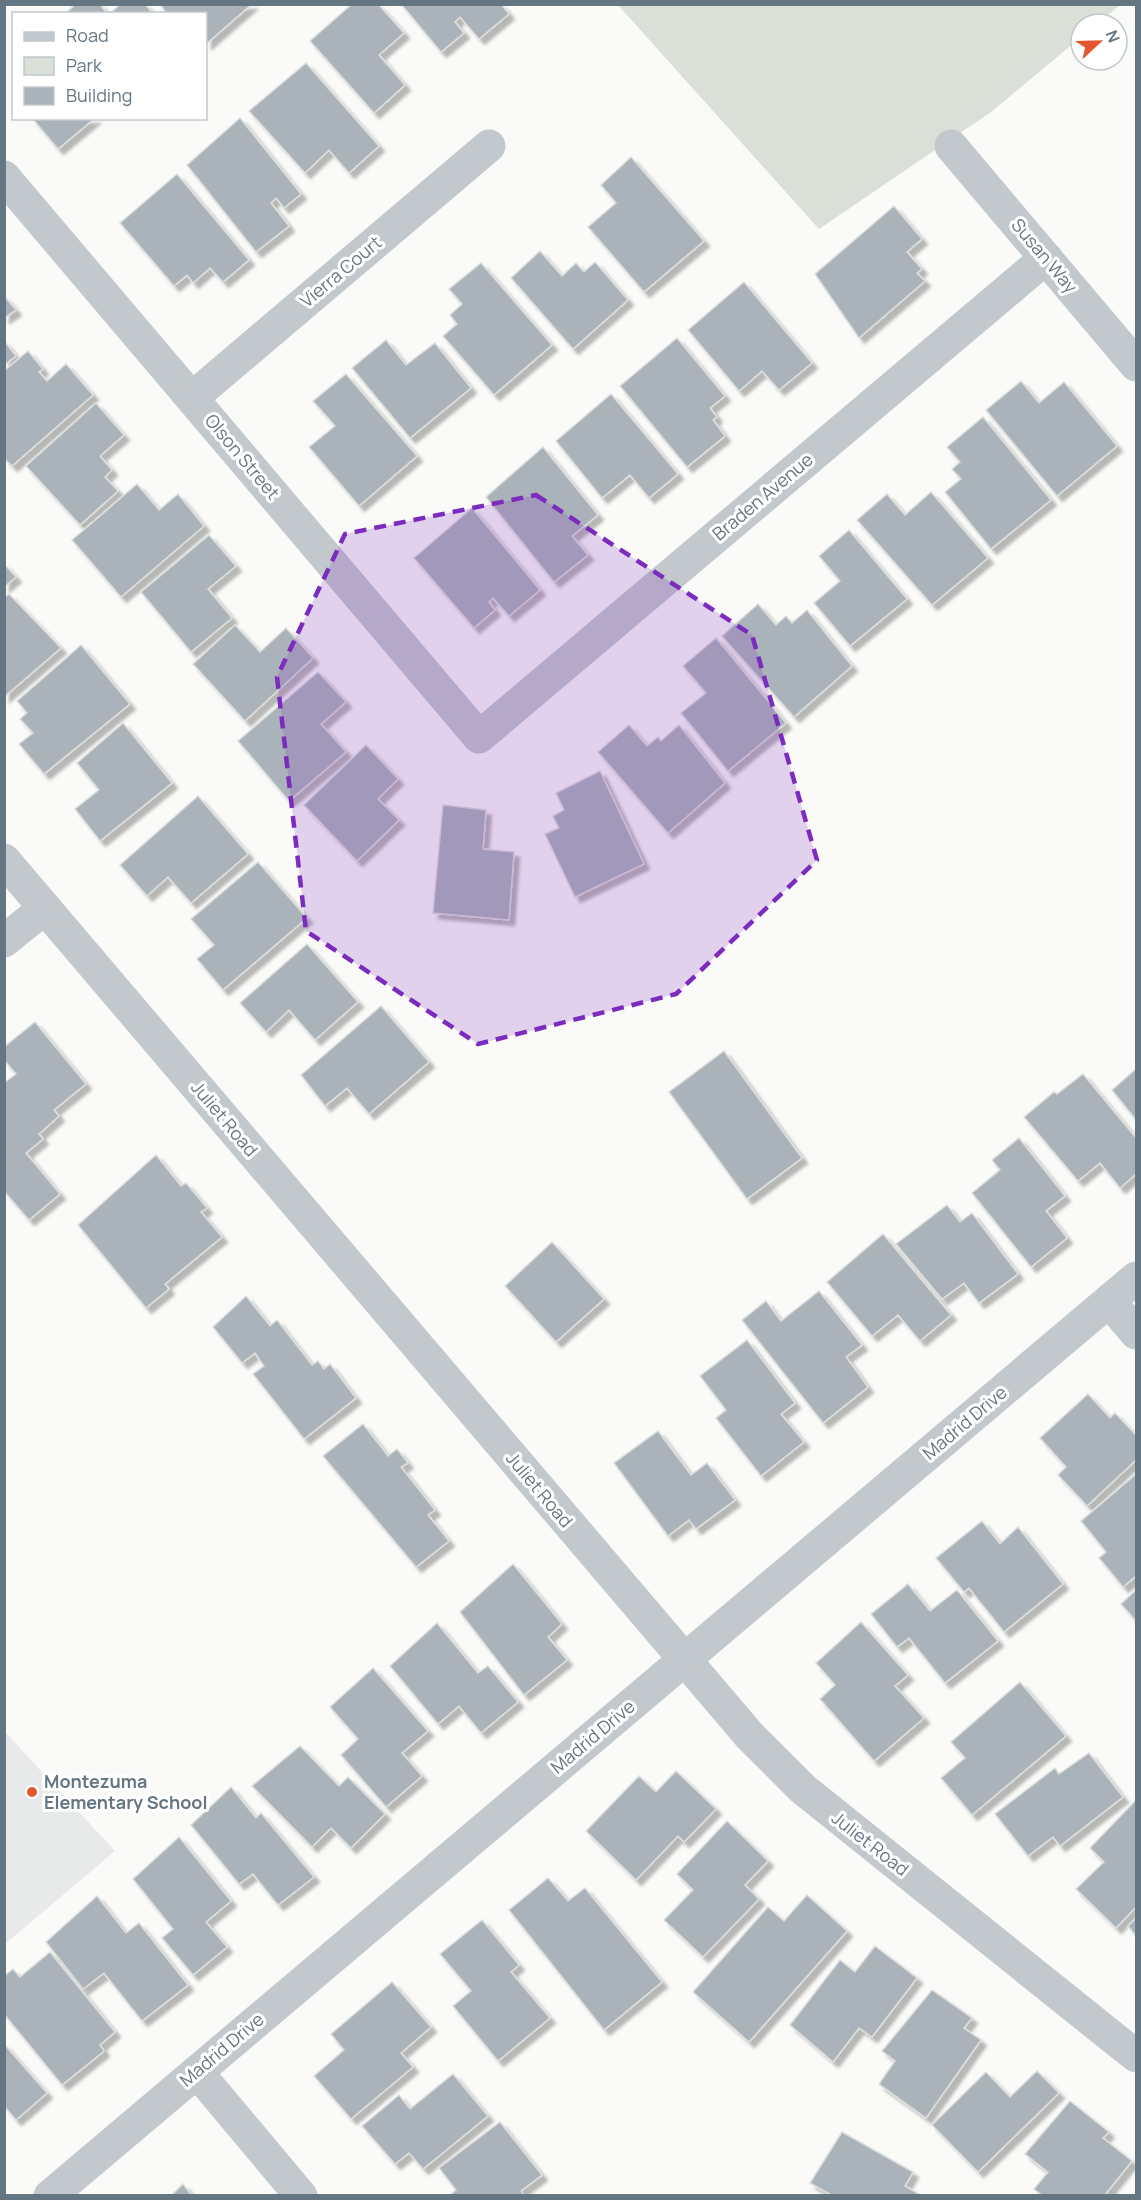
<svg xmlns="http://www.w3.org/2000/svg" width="1141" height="2200" font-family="Manrope,sans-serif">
	<defs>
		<filter id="shadow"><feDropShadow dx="5.5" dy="5.5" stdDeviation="1.5" flood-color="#0004"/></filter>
	</defs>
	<rect width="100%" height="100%" fill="#fafaf8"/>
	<!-- built -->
	<path fill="#e8e9e9" d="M 5,1732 L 115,1851 L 5,1944 Z"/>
	<!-- green -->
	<path fill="#dadfd7" d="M 618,5 L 1120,5 L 1097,24 L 1081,24 L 1081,37 L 991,112 L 819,229 Z"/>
	<!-- building -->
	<g fill="#aab3b9" stroke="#dcdcda" stroke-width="1.5" filter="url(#shadow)">
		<path d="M 76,4 L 100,4 L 107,14 L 65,14 Z"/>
		<path d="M 121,4 L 145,4 L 153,14 L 109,14 Z"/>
		<path d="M 160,4 L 252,4 L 206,44 L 206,14 L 167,14 Z"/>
		<path d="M 352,4 L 378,4 L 404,33 L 379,55 L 405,85 L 374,113 L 310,41 Z"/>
		<path d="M 401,4 L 501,4 L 509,14 L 479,39 L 460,17 L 455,22 L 464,33 L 441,52 Z"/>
		<path d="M 306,63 L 379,146 L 349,173 L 329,150 L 305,173 L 249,111 Z"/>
		<path d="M 32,118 L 95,118 L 58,149 Z"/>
		<path d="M 240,118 L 301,194 L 284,208 L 276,198 L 271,203 L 289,226 L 256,252 L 187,165 Z"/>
		<path d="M 631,157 L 704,241 L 644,292 L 588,227 L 616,203 L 601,185 Z"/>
		<path d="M 177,174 L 249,260 L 223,282 L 210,268 L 193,283 L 187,275 L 174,286 L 120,223 Z"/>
		<path d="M 894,206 L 922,239 L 907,252 L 922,269 L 917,273 L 925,281 L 859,338 L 815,274 Z"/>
		<path d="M 540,251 L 562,276 L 576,263 L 584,272 L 595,262 L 628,300 L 573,349 L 511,278 Z"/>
		<path d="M 481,263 L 552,345 L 494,395 L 443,336 L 457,324 L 450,315 L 462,304 L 449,289 Z"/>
		<path d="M 744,282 L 812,363 L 779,390 L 762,371 L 739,391 L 688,330 Z"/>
		<path d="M 4,296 L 16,310 L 4,318 Z"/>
		<path d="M 677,338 L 725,396 L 710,408 L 717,417 L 713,420 L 725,436 L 687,467 L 620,386 Z"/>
		<path d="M 386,340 L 406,365 L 435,343 L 471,388 L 410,438 L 352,368 Z"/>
		<path d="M 4,341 L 16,356 L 4,365 Z"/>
		<path d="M 28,351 L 43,369 L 39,372 L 47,381 L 66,364 L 93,395 L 12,466 L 4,458 L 4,371 Z"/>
		<path d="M 346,374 L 417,456 L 359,506 L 309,447 L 335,426 L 313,401 Z"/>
		<path d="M 1021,381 L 1039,403 L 1064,382 L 1117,446 L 1057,496 L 986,410 Z"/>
		<path d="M 611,394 L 678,474 L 649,498 L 630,475 L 602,498 L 556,441 Z"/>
		<path d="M 96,403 L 124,435 L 100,456 L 112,470 L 105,477 L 118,491 L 80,525 L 26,466 Z"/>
		<path d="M 983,417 L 1051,500 L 991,549 L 945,492 L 961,479 L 952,469 L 960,462 L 947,447 Z"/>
		<path d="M 543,447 L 598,515 L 572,536 L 588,555 L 554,582 L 486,497 Z"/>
		<path d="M 137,484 L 159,510 L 178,494 L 204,526 L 121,597 L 72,540 Z"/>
		<path d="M 931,492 L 988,558 L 932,605 L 857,520 L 887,494 L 905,515 Z"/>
		<path d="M 472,508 L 540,590 L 509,616 L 493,598 L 489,602 L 495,610 L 474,628 L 414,558 Z"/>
		<path d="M 849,530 L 907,599 L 850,646 L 814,603 L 840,581 L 819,556 Z"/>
		<path d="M 209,535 L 236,566 L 208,589 L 232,618 L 191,652 L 141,592 Z"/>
		<path d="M 4,564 L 16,577 L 4,587 Z"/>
		<path d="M 9,594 L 61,648 L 4,697 L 4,598 Z"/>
		<path d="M 758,604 L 776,625 L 786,616 L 792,623 L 807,610 L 852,666 L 794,717 L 722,636 Z"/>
		<path d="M 235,625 L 260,652 L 286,628 L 313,658 L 245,721 L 193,664 Z"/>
		<path d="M 716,638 L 786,723 L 728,771 L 681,713 L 706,693 L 683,666 Z"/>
		<path d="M 81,645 L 130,704 L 44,774 L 19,744 L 33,733 L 20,719 L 27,713 L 17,701 Z"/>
		<path d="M 318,672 L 346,702 L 321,724 L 346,752 L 289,801 L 238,741 Z"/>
		<path d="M 123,723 L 172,783 L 100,841 L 75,809 L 99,790 L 77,763 Z"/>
		<path d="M 629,725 L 647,746 L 658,737 L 661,741 L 679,725 L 725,783 L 668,833 L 598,752 Z"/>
		<path d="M 366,745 L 398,779 L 378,799 L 399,820 L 357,861 L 304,805 Z"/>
		<path d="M 600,771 L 644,864 L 575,897 L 545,834 L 559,828 L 553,816 L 564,810 L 556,793 Z"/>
		<path d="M 198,796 L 248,854 L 191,903 L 168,877 L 147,896 L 120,865 Z"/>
		<path d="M 443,805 L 486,810 L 483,849 L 514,852 L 509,920 L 433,913 Z"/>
		<path d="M 258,862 L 307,918 L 223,990 L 197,959 L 214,945 L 191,919 Z"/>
		<path d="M 307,944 L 358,1002 L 315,1040 L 289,1010 L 266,1032 L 240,1003 Z"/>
		<path d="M 381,1006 L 429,1062 L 369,1114 L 347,1088 L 325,1106 L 301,1075 Z"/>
		<path d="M 35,1022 L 86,1084 L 54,1110 L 59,1116 L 39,1134 L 43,1139 L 26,1153 L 60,1194 L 29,1220 L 4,1191 L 4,1083 L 16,1074 L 4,1060 L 4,1047 Z"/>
		<path d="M 724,1051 L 802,1158 L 747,1199 L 669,1092 Z"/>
		<path d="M 1136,1069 L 1136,1120 L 1112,1090 Z"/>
		<path d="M 1083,1074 L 1136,1138 L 1136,1174 L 1120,1188 L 1100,1163 L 1078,1181 L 1024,1117 L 1054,1092 L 1057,1094 Z"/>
		<path d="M 1019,1138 L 1065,1196 L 1046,1211 L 1067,1238 L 1031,1267 L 972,1193 L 1000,1170 L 992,1160 Z"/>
		<path d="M 156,1155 L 181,1186 L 186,1183 L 207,1208 L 201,1212 L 222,1237 L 165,1284 L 169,1289 L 146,1308 L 78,1225 Z"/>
		<path d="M 947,1205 L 960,1222 L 972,1213 L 1018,1274 L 979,1303 L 964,1283 L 942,1299 L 896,1244 Z"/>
		<path d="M 883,1234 L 951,1315 L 920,1341 L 898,1315 L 872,1336 L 827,1282 Z"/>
		<path d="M 552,1242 L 604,1299 L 556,1342 L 505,1286 Z"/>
		<path d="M 819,1291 L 862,1345 L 846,1357 L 868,1387 L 823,1423 L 742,1320 L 766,1301 L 781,1321 Z"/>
		<path d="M 246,1296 L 270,1326 L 277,1320 L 312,1365 L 318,1361 L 324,1369 L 330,1364 L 356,1398 L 304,1439 L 253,1374 L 264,1366 L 255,1353 L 242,1363 L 213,1327 Z"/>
		<path d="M 747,1340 L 795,1403 L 781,1414 L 804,1442 L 761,1476 L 716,1418 L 726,1410 L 700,1376 Z"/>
		<path d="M 1088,1394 L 1110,1418 L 1115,1413 L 1136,1435 L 1136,1460 L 1087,1506 L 1058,1475 L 1066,1467 L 1040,1438 Z"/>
		<path d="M 363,1424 L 388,1456 L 397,1449 L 408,1463 L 401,1467 L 435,1510 L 428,1515 L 449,1541 L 416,1567 L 323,1456 Z"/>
		<path d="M 658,1431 L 691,1475 L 707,1463 L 735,1500 L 696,1529 L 689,1520 L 668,1536 L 614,1463 Z"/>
		<path d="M 1136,1474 L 1136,1576 L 1123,1587 L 1099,1558 L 1106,1552 L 1081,1521 Z"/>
		<path d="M 982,1521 L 1000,1544 L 1018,1527 L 1063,1584 L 1004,1632 L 969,1588 L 964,1592 L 936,1558 Z"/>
		<path d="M 513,1564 L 562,1624 L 548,1637 L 567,1660 L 524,1695 L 460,1612 Z"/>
		<path d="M 908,1584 L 930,1611 L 957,1590 L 998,1641 L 945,1683 L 909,1638 L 897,1647 L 871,1614 Z"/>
		<path d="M 1136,1590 L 1136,1621 L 1121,1604 Z"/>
		<path d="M 861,1622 L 908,1675 L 895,1686 L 924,1718 L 874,1761 L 820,1699 L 835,1685 L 816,1663 Z"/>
		<path d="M 437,1623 L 478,1673 L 488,1666 L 518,1702 L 481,1733 L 459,1706 L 438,1724 L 390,1666 Z"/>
		<path d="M 373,1668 L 428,1731 L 402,1753 L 422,1776 L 386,1807 L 341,1755 L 358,1739 L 330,1707 Z"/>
		<path d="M 1020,1682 L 1066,1736 L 972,1815 L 941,1778 L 965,1758 L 951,1742 Z"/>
		<path d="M 300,1746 L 339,1786 L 348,1777 L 385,1814 L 351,1848 L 331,1828 L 312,1847 L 252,1786 Z"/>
		<path d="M 1089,1753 L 1123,1797 L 1060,1846 L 1053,1837 L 1028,1856 L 995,1814 L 1055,1768 L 1059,1774 Z"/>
		<path d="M 676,1771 L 716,1809 L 684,1842 L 678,1836 L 636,1880 L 586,1831 L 639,1776 L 656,1792 Z"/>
		<path d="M 231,1787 L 256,1818 L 261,1813 L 314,1877 L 278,1905 L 253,1874 L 239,1884 L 191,1825 Z"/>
		<path d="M 1136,1800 L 1136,1907 L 1116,1928 L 1076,1889 L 1104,1862 L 1090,1848 Z"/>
		<path d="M 727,1821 L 768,1861 L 745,1885 L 759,1899 L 703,1957 L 664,1920 L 693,1890 L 677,1874 Z"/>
		<path d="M 179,1837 L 231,1901 L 206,1922 L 227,1947 L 193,1975 L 162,1938 L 173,1929 L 133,1879 Z"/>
		<path d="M 548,1878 L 568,1901 L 585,1888 L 662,1982 L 604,2030 L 509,1910 Z"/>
		<path d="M 807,1895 L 847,1931 L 749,2042 L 693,1992 L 768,1907 L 784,1921 Z"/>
		<path d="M 97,1896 L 126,1933 L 139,1923 L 188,1985 L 142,2021 L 104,1973 L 83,1989 L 46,1942 Z"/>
		<path d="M 1136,1918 L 1136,1936 L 1128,1926 Z"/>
		<path d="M 482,1920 L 519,1965 L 511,1972 L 550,2018 L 498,2061 L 453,2006 L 471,1991 L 440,1954 Z"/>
		<path d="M 875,1946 L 917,1978 L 872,2037 L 859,2028 L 833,2062 L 790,2025 L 840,1960 L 855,1972 Z"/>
		<path d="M 50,1952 L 115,2032 L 100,2045 L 104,2051 L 62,2085 L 4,2014 L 4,1976 L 13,1969 L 20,1977 Z"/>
		<path d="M 392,1982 L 431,2027 L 401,2053 L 413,2067 L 351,2119 L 314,2076 L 344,2050 L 331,2034 Z"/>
		<path d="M 932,1990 L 972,2018 L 964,2028 L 981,2040 L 926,2118 L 879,2084 L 895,2061 L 882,2051 Z"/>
		<path d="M 4,2044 L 47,2093 L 16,2120 L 4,2106 Z"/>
		<path d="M 1037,2071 L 1059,2093 L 978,2172 L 932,2125 L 986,2072 L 1010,2097 Z"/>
		<path d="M 453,2074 L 488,2116 L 423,2169 L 409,2153 L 395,2164 L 362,2126 L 399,2095 L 410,2109 Z"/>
		<path d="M 1070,2101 L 1109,2132 L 1103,2138 L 1132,2161 L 1104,2196 L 1043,2196 L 1034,2189 L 1048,2172 L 1025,2154 Z"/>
		<path d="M 500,2122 L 542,2175 L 521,2191 L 524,2196 L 449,2196 L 456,2190 L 439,2168 Z"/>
		<path d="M 842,2132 L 913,2172 L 905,2186 L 922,2196 L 833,2196 L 810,2183 Z"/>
		<path d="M 183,2184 L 192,2196 L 171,2196 Z"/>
	</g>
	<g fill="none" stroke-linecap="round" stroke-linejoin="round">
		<!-- street -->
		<g stroke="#c3c8cc" stroke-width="33">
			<path d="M 951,146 L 1136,365"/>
			<path d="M 4,177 L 479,737 L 1046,258"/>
			<path d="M 192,398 L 489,146"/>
			<path d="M 4,860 L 749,1735 L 803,1789 L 1136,2056"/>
			<path d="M 4,941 L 45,908"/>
			<path d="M 1109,1301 L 1136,1333"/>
			<path d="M 197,2072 L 301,2196"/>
			<path d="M 50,2196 L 1136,1278"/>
		</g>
	</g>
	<!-- marked area -->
	<path fill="#7b2cbf" fill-opacity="0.2" stroke="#7b2cbf" stroke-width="4.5" stroke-dasharray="12 8" stroke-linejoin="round" d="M 536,495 L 752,635 L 817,860 L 676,994 L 478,1044 L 306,931 L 277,677 L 345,534 Z"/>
	<!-- markers -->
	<circle fill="#e4572e" stroke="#fff" stroke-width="2" cx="32" cy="1792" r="6"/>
	<g text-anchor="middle" stroke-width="6" stroke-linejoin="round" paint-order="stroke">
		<!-- street labels -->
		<g font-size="18" fill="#657683" stroke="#fff">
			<text transform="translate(1044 256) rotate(50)" y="6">Susan Way</text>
			<text transform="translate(341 272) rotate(-40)" y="6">Vierra Court</text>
			<text transform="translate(242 457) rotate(50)" y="6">Olson Street</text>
			<text transform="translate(763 497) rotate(-40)" y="6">Braden Avenue</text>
			<text transform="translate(224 1119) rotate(50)" y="6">Juliet Road</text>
			<text transform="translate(965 1423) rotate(-40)" y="6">Madrid Drive</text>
			<text transform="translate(539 1490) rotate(50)" y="6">Juliet Road</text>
			<text transform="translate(593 1737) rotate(-40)" y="6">Madrid Drive</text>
			<text transform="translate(870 1844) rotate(38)" y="6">Juliet Road</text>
			<text transform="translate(222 2050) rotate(-40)" y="6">Madrid Drive</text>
		</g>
		<!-- poi labels -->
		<g font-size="18" font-weight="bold" fill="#657683" stroke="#fff" text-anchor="start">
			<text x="44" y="1788">Montezuma<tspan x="44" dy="21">Elementary School</tspan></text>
		</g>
	</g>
	<!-- border -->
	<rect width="1141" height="2200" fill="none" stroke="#657683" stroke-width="12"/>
	<!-- legend -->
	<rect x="12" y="12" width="195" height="108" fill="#ffffff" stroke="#c1c8cd" stroke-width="1.5"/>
	<rect x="24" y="32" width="30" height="9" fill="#c3c8cc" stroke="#c1c8cd" stroke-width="1.5"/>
	<text x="66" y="42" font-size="18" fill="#657683">Road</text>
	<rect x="24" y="57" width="30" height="18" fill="#dadfd7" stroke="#c1c8cd" stroke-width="1.5"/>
	<text x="66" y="72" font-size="18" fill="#657683">Park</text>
	<rect x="24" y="87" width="30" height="18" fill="#aab3b9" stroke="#c1c8cd" stroke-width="1.5"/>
	<text x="66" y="102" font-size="18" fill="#657683">Building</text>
	<!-- north arrow -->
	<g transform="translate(1099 42) rotate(68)"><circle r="28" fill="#ffffff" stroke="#c1c8cd" stroke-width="1.5"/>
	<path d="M0-4.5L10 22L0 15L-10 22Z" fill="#e4572e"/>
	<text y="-9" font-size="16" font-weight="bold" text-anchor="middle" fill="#657683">N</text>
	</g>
</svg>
